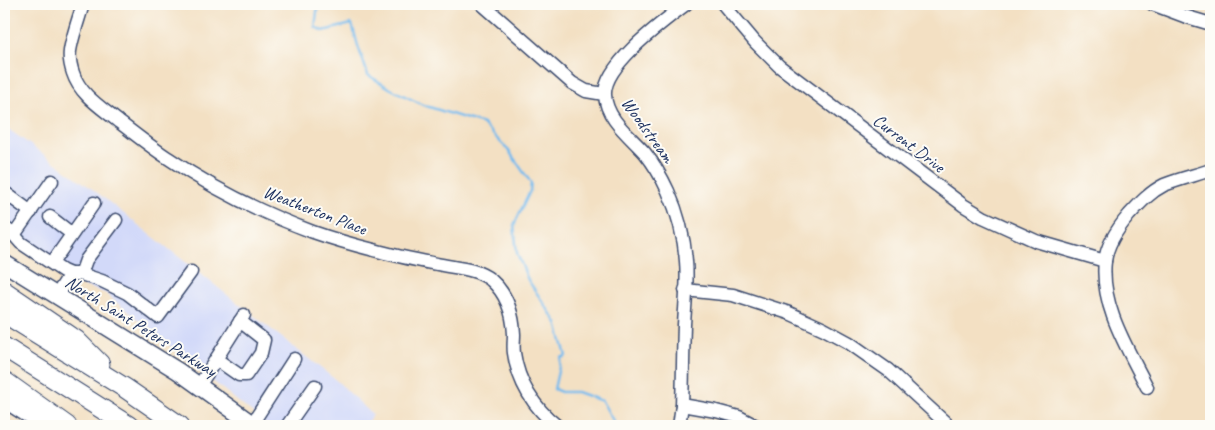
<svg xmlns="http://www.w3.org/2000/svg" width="1215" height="430" font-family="Caveat,sans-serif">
	<rect width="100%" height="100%" fill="#fdfcf7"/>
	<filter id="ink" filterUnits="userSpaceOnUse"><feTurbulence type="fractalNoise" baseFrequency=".02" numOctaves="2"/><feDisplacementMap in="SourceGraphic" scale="10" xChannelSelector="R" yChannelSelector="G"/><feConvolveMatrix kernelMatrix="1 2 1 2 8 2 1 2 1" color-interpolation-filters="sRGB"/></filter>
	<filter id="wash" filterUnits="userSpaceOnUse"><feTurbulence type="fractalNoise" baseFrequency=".0096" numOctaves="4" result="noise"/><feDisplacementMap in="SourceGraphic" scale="20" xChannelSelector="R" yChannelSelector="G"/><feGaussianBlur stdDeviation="1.12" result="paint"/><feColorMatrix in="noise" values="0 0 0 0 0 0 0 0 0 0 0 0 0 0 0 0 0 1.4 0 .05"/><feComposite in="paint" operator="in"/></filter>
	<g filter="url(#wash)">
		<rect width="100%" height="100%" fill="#f3e0c3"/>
		<!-- built -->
		<path fill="#d2d9f9" d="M 4,126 L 95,191 L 337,381 L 373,415 L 364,426 L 268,426 L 105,293 L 75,283 L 4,234 Z"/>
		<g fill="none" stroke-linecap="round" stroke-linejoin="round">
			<!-- stream -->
			<path stroke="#76bbed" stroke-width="2.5" d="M 318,4 L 315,27 L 323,31 L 352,24 L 358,46 L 368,75 L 391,89 L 423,105 L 483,124 L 509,151 L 531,183 L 530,191 L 514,225 L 517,253 L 528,280 L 557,323 L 566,356 L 561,358 L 554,389 L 561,392 L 577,392 L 602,401 L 616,426"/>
		</g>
	</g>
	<g filter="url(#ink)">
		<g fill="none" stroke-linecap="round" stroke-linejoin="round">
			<!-- minor casing -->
			<g stroke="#3b4a6d" stroke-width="15">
				<g id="minor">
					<path d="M 83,4 C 79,18 72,37 70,51 C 69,58 71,67 73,73 C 80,95 102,108 119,122 C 135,134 151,147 168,158 C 212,188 262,213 313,232 C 333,239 354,245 374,250 C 395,256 416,260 437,264 C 455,268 476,268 491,280 C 507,294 513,313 514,334 C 514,340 513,347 514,353 C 518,382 534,408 557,426"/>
					<path d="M 482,4 L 572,83 L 586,91 L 604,94"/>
					<path d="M 723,4 L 755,42 L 779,66 L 963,205 L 983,217 L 1036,241 L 1105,261"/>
					<path d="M 1152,4 L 1184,16 L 1211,24"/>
					<path d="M 4,192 L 31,212"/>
					<path d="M 50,217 L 72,234"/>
					<path d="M 4,227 L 14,235 L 21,243 L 63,271 L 70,274 L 81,274 L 102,281 L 127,293 L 158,317 L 191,272"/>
					<path d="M 14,235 L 52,181"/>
					<path d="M 52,263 L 94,203"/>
					<path d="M 81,274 L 86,260 L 116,220"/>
					<path d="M 685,290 L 733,295 L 789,313 L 824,329 L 848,342 L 888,370 L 949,426"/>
					<path d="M 56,296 L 70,274"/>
					<path d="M 216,359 L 239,375 L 246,375 L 261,353 L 264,340 L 240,321"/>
					<path d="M 199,386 L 244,315"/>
					<path d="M 1147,387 C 1128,349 1100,306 1105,261 C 1107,244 1118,228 1129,215 C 1140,203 1150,192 1164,185 C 1179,179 1196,175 1211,170"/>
					<path d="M 682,405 L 716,411 L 739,417 L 756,426"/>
					<path d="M 252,424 L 294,359"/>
					<path d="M 287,426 L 315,386"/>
					<path d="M 679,426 L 682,405 C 683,378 683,352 684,325 C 685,305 688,281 686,261 C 684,237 678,213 668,191 C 662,178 654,164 645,153 C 630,136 606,119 605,95 C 603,65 664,21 686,4"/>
				</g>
			</g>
			<!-- major casing -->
			<g stroke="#3b4a6d" stroke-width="19">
				<g id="major">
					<path d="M 4,263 L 178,371 L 255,426"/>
					<path d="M 4,399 L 46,426"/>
				</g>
			</g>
			<!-- highway casing -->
			<g stroke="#3b4a6d" stroke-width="21">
				<g id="highway">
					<path d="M 4,291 L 76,340 L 100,364"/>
					<path d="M 4,313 L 125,388 L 180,426"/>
					<path d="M 4,347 L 129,426"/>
					<path d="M 4,381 L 67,426"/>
				</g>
			</g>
			<!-- minor -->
			<use href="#minor" stroke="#fff" stroke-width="12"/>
			<!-- major -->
			<use href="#major" stroke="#fff" stroke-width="16"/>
			<!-- highway -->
			<use href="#highway" stroke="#fff" stroke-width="19"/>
		</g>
	</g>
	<g text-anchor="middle" stroke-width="4" stroke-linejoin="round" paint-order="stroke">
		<!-- street labels -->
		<g font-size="18" fill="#1b2f5e" stroke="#fdfcf7">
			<text transform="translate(648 130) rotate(54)" y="6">Woodstream</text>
			<text transform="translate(909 143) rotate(37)" y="6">Current Drive</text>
			<text transform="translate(315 210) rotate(21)" y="6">Weatherton Place</text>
			<text transform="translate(141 326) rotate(32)" y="6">North Saint Peters Parkway</text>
		</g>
	</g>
	<!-- margin -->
	<rect width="1215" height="430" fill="none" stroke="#fdfcf7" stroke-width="20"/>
</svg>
